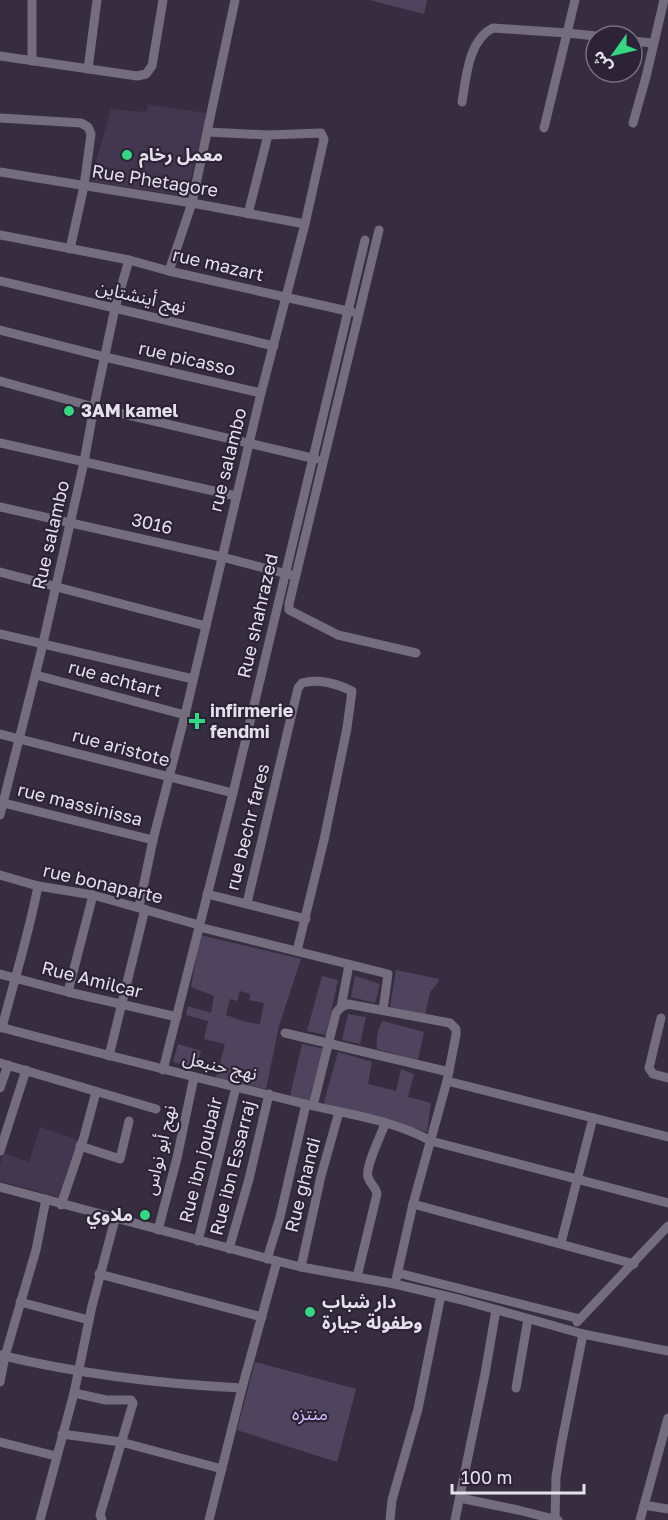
<svg xmlns="http://www.w3.org/2000/svg" width="668" height="1520" font-family="'Golos Text','Noto Sans Arabic',sans-serif">
	<rect width="100%" height="100%" fill="#362e40"/>
	<!-- built -->
	<g fill="#42374f">
		<path d="M 148,105 L 207,113 L 186,196 L 94,182 L 91,180 L 111,109 L 146,112 Z"/>
		<path d="M 40,1127 L 78,1140 L 62,1198 L 0,1181 L 0,1165 L 3,1153 L 29,1162 Z"/>
	</g>
	<!-- green -->
	<g fill="#4f445e" fill-rule="evenodd">
		<path d="M 370,0 L 427,0 L 424,14 Z"/>
		<path d="M 200,935 L 301,959 L 279,1026 L 266,1089 L 216,1078 L 225,1044 L 204,1039 L 208,1021 L 186,1015 L 188,1006 L 211,1013 L 214,996 L 191,987 ZM 240,991 L 250,994 L 249,1000 L 264,1003 L 260,1024 L 246,1022 L 226,1015 L 230,999 L 237,1001 Z"/>
		<path d="M 396,970 L 439,979 L 437,984 L 430,992 L 425,1015 L 390,1007 Z"/>
		<path d="M 322,976 L 338,980 L 326,1035 L 307,1031 Z"/>
		<path d="M 355,976 L 380,984 L 375,1003 L 351,997 Z"/>
		<path d="M 348,1014 L 366,1017 L 360,1044 L 342,1040 Z"/>
		<path d="M 383,1021 L 424,1032 L 418,1060 L 377,1049 C 376,1039 377,1029 383,1021 Z"/>
		<path d="M 178,1044 L 201,1051 L 196,1068 L 173,1062 Z"/>
		<path d="M 302,1044 L 324,1049 L 311,1102 L 290,1096 Z"/>
		<path d="M 338,1052 L 372,1062 L 368,1084 L 396,1091 L 401,1069 L 414,1074 L 408,1097 L 431,1103 L 427,1132 L 323,1106 Z"/>
		<path d="M 255,1362 L 356,1389 L 337,1462 L 237,1430 Z"/>
	</g>
	<g fill="none" stroke-linecap="round" stroke-linejoin="round">
		<!-- minor -->
		<g stroke="#746d7e" stroke-width="9">
			<path d="M 632,41 L 653,43"/>
			<path d="M 0,56 L 137,76 L 146,74 L 152,66 L 163,0"/>
			<path d="M 32,61 L 32,0"/>
			<path d="M 88,69 L 97,0"/>
			<path d="M 462,102 C 466,79 468,40 493,28 L 567,33 L 596,36"/>
			<path d="M 0,118 L 81,123 L 88,127 L 91,134 L 84,186 L 70,249"/>
			<path d="M 633,123 L 646,77 L 664,0"/>
			<path d="M 544,128 L 575,0"/>
			<path d="M 0,172 L 192,203 L 305,224"/>
			<path d="M 248,214 L 268,135"/>
			<path d="M 379,230 L 289,604 L 289,610 L 295,613 L 338,635 L 416,653"/>
			<path d="M 0,235 L 129,260 L 169,271 L 352,312"/>
			<path d="M 169,271 L 192,203 L 235,0"/>
			<path d="M 0,281 L 274,346"/>
			<path d="M 0,330 L 105,357 L 261,393"/>
			<path d="M 0,381 L 94,407 L 316,459"/>
			<path d="M 0,443 L 236,496"/>
			<path d="M 0,507 L 222,557 L 291,575"/>
			<path d="M 0,572 L 206,626"/>
			<path d="M 0,634 L 193,679"/>
			<path d="M 36,675 L 185,715"/>
			<path d="M 0,734 L 233,793"/>
			<path d="M 0,802 L 153,840"/>
			<path d="M 0,815 L 41,652 L 84,462 L 94,407 L 115,308 L 129,260"/>
			<path d="M 0,875 L 38,886 L 93,895 L 199,925"/>
			<path d="M 207,894 L 306,919"/>
			<path d="M 247,903 L 298,688 L 302,683 C 318,678 338,684 352,691 L 347,728 L 324,840 L 297,951"/>
			<path d="M 139,907 L 153,840 L 185,715 L 261,393 L 305,224 L 324,139 L 321,133 L 268,135 L 207,132"/>
			<path d="M 199,927 L 388,974 L 383,1010"/>
			<path d="M 0,974 L 68,992 L 177,1017"/>
			<path d="M 68,992 L 93,895"/>
			<path d="M 341,1007 L 349,965"/>
			<path d="M 661,1018 L 649,1068 L 653,1074 L 668,1078"/>
			<path d="M 0,1027 C 101,1054 203,1079 305,1104 C 347,1114 393,1120 431,1141 L 668,1203"/>
			<path d="M 2,1028 C 14,980 29,934 38,886"/>
			<path d="M 285,1033 L 449,1072"/>
			<path d="M 109,1056 L 145,909"/>
			<path d="M 0,1063 L 156,1109"/>
			<path d="M 163,1070 L 233,793 L 365,240"/>
			<path d="M 0,1088 L 8,1065"/>
			<path d="M 313,1106 L 336,1013 L 341,1007 L 348,1004 L 450,1023 L 456,1029 L 456,1035 L 447,1081"/>
			<path d="M 668,1137 L 447,1081 L 413,1204 L 395,1284 L 462,1300 L 583,1334 L 668,1351"/>
			<path d="M 80,1146 L 120,1159 L 129,1121"/>
			<path d="M 0,1151 L 26,1070"/>
			<path d="M 0,1187 L 277,1261 L 242,1388 L 209,1520"/>
			<path d="M 413,1204 L 634,1264"/>
			<path d="M 61,1205 L 84,1137 L 96,1092"/>
			<path d="M 158,1230 L 177,1158 L 194,1077"/>
			<path d="M 198,1241 L 236,1087"/>
			<path d="M 561,1243 L 593,1118"/>
			<path d="M 229,1249 L 249,1179 L 269,1094"/>
			<path d="M 267,1259 L 280,1217 L 306,1104"/>
			<path d="M 277,1261 L 301,1267 L 395,1284"/>
			<path d="M 301,1267 L 321,1176 L 339,1112"/>
			<path d="M 398,1273 L 580,1319"/>
			<path d="M 99,1274 L 262,1317"/>
			<path d="M 357,1277 L 377,1194 C 376,1187 370,1184 368,1177 C 365,1167 381,1135 385,1124"/>
			<path d="M 20,1302 L 89,1320"/>
			<path d="M 577,1322 L 668,1226"/>
			<path d="M 0,1355 C 79,1374 161,1384 242,1388"/>
			<path d="M 0,1382 L 5,1356 L 36,1250 L 46,1199"/>
			<path d="M 516,1388 L 528,1319"/>
			<path d="M 74,1393 L 106,1400 L 131,1400 L 133,1403 L 100,1515 L 102,1520"/>
			<path d="M 62,1434 L 121,1442 L 222,1469"/>
			<path d="M 0,1442 L 56,1456"/>
			<path d="M 460,1498 L 518,1510 L 558,1520"/>
			<path d="M 644,1505 L 668,1509"/>
			<path d="M 555,1519 L 556,1477 L 561,1446 L 583,1334"/>
			<path d="M 40,1520 L 74,1393 L 92,1306 L 115,1219"/>
			<path d="M 390,1520 L 392,1500 L 418,1409 L 441,1295"/>
			<path d="M 455,1520 L 485,1374 L 496,1310"/>
			<path d="M 640,1520 L 668,1418"/>
		</g>
	</g>
	<!-- markers -->
	<g fill="#32d882" stroke="#2c2436" stroke-width="2">
		<circle cx="127" cy="155" r="6"/>
		<circle cx="69" cy="411" r="6"/>
		<path d="M194 712h6v6h6v6h-6v6h-6v-6h-6v-6h6z"/>
		<circle cx="145" cy="1215" r="6"/>
		<circle cx="310" cy="1312" r="6"/>
	</g>
	<g text-anchor="middle" stroke-width="4.5" stroke-linejoin="round" paint-order="stroke">
		<!-- poi labels -->
		<g font-size="18" font-weight="bold" fill="#e5e0ec" stroke="#2c2436" text-anchor="start">
			<text x="139" y="161">معمل رخام</text>
			<text x="81" y="417">3AM kamel</text>
			<text x="210" y="717">infirmerie<tspan x="210" dy="21">fendmi</tspan></text>
			<text x="133" y="1221" text-anchor="end">ملاوي</text>
			<text x="322" y="1308">دار شباب<tspan x="322" dy="21">وطفولة جيارة</tspan></text>
		</g>
		<!-- street labels -->
		<g font-size="18" fill="#e5e0ec" stroke="#2c2436">
			<text transform="translate(155 181) rotate(9)" y="6">Rue Phetagore</text>
			<text transform="translate(218 265) rotate(13)" y="6">rue mazart</text>
			<text transform="translate(141 297) rotate(13)" y="6">نهج أينشتاين</text>
			<text transform="translate(187 359) rotate(13)" y="6">rue picasso</text>
			<text transform="translate(228 460) rotate(-76)" y="6">rue salambo</text>
			<text transform="translate(152 524) rotate(13)" y="6">3016</text>
			<text transform="translate(51 535) rotate(-77)" y="6">Rue salambo</text>
			<text transform="translate(258 616) rotate(-77)" y="6">Rue shahrazed</text>
			<text transform="translate(115 679) rotate(15)" y="6">rue achtart</text>
			<text transform="translate(121 748) rotate(15)" y="6">rue aristote</text>
			<text transform="translate(80 805) rotate(14)" y="6">rue massinissa</text>
			<text transform="translate(248 827) rotate(-76)" y="6">rue bechr fares</text>
			<text transform="translate(103 884) rotate(13)" y="6">rue bonaparte</text>
			<text transform="translate(92 980) rotate(14)" y="6">Rue Amilcar</text>
			<text transform="translate(220 1066) rotate(13)" y="6">نهج حنبعل</text>
			<text transform="translate(160 1150) rotate(-77)" y="6">نهج أبو نواس</text>
			<text transform="translate(201 1160) rotate(-76)" y="6">Rue ibn joubair</text>
			<text transform="translate(233 1168) rotate(-76)" y="6">Rue ibn Essarraj</text>
			<text transform="translate(303 1185) rotate(-76)" y="6">Rue ghandi</text>
		</g>
		<!-- park labels -->
		<g font-size="18" fill="#d7bbfa" stroke="#2c2436">
			<text x="310" y="1420">منتزه</text>
		</g>
	</g>
	<!-- north arrow -->
	<g transform="translate(614 54) rotate(236)"><circle r="28" fill="#2c2436" stroke="#766f7f" stroke-width="1.5"/>
	<path d="M0-4.5L10 22L0 15L-10 22Z" fill="#32d882"/>
	<text y="-9" font-size="16" font-weight="bold" text-anchor="middle" fill="#e5e0ec">ش</text>
	</g>
	<!-- scale -->
	<path d="M452 1484v9h132v-9" fill="none" stroke="#e5e0ec" stroke-width="3"/>
	<text x="461" y="1484" font-size="18" fill="#e5e0ec" stroke="#2c2436" stroke-width="4.5" paint-order="stroke">100 m</text>
</svg>
